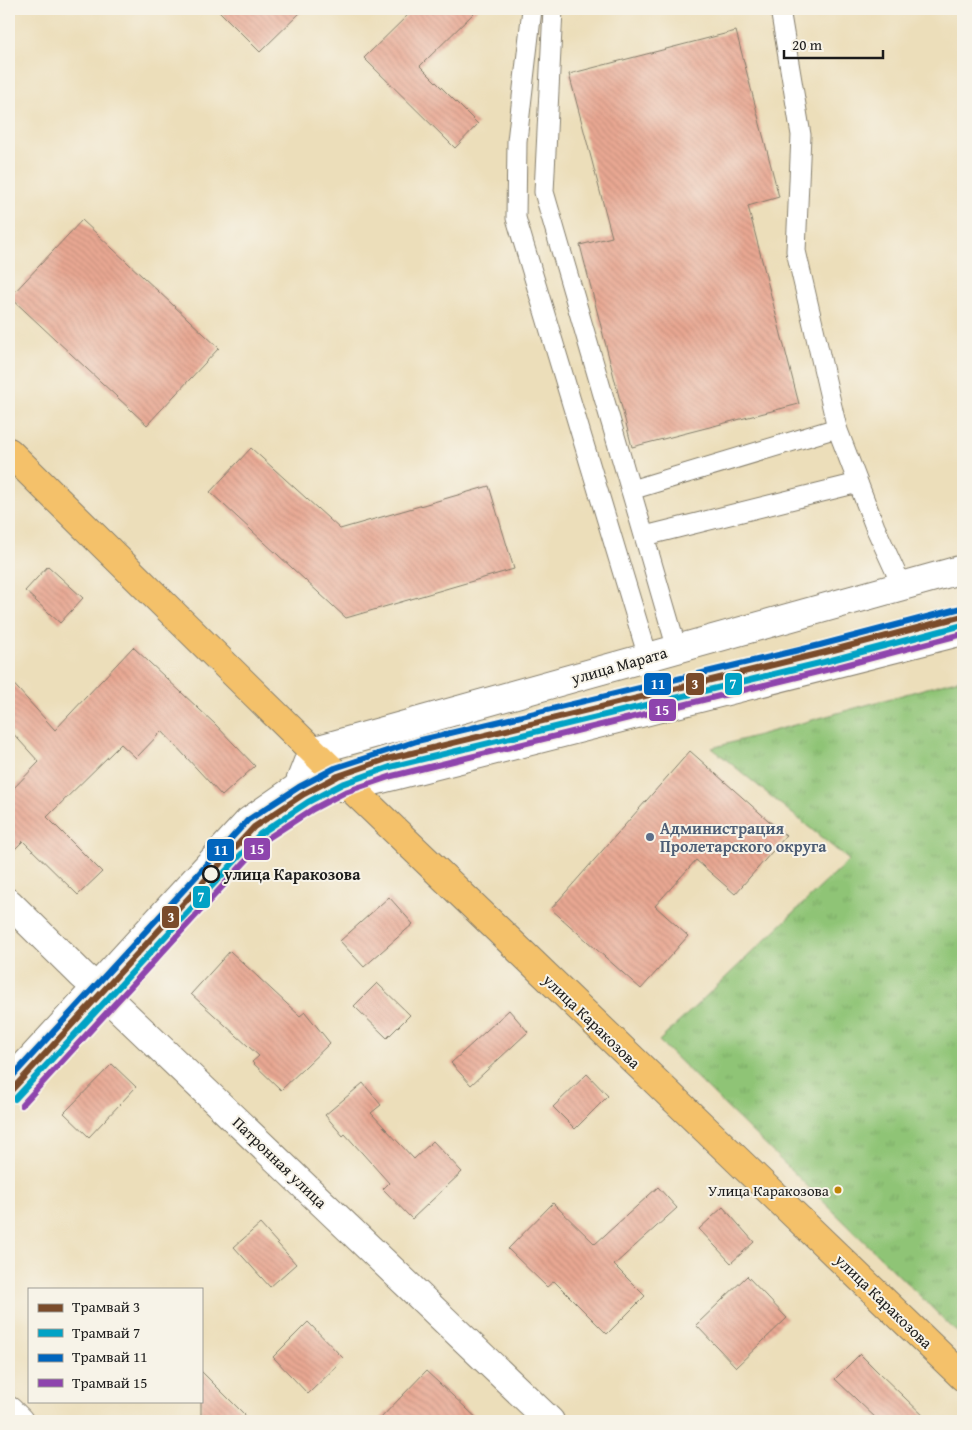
<svg xmlns="http://www.w3.org/2000/svg" width="972" height="1430" font-family="'Gentium Book Plus',serif">
	<defs>
		<pattern id="park-tufts" width="24" height="20" patternUnits="userSpaceOnUse" patternTransform="scale(1.25)"><rect width="24" height="20" fill="#8fc476"/><path d="M3 7l-1-3M5 7V3M7 7l1-3M15 17l-1-3M17 17v-4M19 17l1-3" fill="none" stroke="#7ba866"/></pattern>
		<pattern id="building-back-hatch" width="6" height="6" patternUnits="userSpaceOnUse" patternTransform="scale(1.25)"><rect width="6" height="6" fill="#e8a792"/><path d="M-1 5l2 2M0 0l6 6M5-1l2 2" fill="none" stroke="#c68f7d"/></pattern>
	</defs>
	<rect width="100%" height="100%" fill="#f7f3e8"/>
	<filter id="ink" filterUnits="userSpaceOnUse"><feTurbulence type="fractalNoise" baseFrequency=".02" numOctaves="2"/><feDisplacementMap in="SourceGraphic" scale="10" xChannelSelector="R" yChannelSelector="G"/><feConvolveMatrix kernelMatrix="1 2 1 2 8 2 1 2 1" color-interpolation-filters="sRGB"/></filter>
	<filter id="wash" filterUnits="userSpaceOnUse"><feTurbulence type="fractalNoise" baseFrequency=".0096" numOctaves="4" result="noise"/><feDisplacementMap in="SourceGraphic" scale="20" xChannelSelector="R" yChannelSelector="G"/><feGaussianBlur stdDeviation="1.12" result="paint"/><feColorMatrix in="noise" values="0 0 0 0 0 0 0 0 0 0 0 0 0 0 0 0 0 1.4 0 .05"/><feComposite in="paint" operator="in"/></filter>
	<g filter="url(#wash)">
		<rect width="100%" height="100%" fill="#ecdeba"/>
		<!-- park -->
		<path fill="url(#park-tufts)" stroke="#567049" d="M 963,678 L 963,1338 L 659,1041 L 849,860 L 712,748 Z"/>
		<g id="blocks">
			<!-- building -->
			<g fill="url(#building-back-hatch)">
				<path d="M 217,9 L 304,9 L 260,52 Z"/>
				<path d="M 414,9 L 478,9 L 420,66 L 478,124 L 455,148 L 364,58 Z"/>
				<path d="M 736,31 L 779,197 L 748,206 L 799,404 L 632,447 L 580,245 L 612,237 L 569,74 Z"/>
				<path d="M 82,220 L 219,348 L 147,425 L 10,297 Z"/>
				<path d="M 251,448 L 340,529 L 489,486 L 514,569 L 346,618 L 210,492 Z"/>
				<path d="M 48,566 L 83,598 L 60,623 L 25,591 Z"/>
				<path d="M 133,647 L 215,724 L 255,766 L 222,796 L 162,731 L 136,758 L 121,744 L 47,817 L 102,872 L 78,895 L 23,841 L 9,855 L 9,793 L 39,762 L 9,729 L 9,679 L 55,730 Z"/>
				<path d="M 690,751 L 786,836 L 735,894 L 696,860 L 655,906 L 688,936 L 641,989 L 551,909 Z"/>
				<path d="M 389,897 L 413,924 L 364,967 L 340,941 Z"/>
				<path d="M 230,951 L 300,1016 L 305,1012 L 330,1043 L 281,1090 L 252,1062 L 259,1056 L 191,994 Z"/>
				<path d="M 377,983 L 410,1015 L 387,1038 L 354,1006 Z"/>
				<path d="M 509,1010 L 528,1032 L 471,1085 L 451,1063 Z"/>
				<path d="M 112,1064 L 136,1087 L 89,1137 L 64,1113 Z"/>
				<path d="M 587,1074 L 608,1096 L 575,1129 L 553,1107 Z"/>
				<path d="M 363,1083 L 381,1105 L 371,1113 L 414,1159 L 433,1141 L 462,1172 L 412,1219 L 383,1189 L 389,1183 L 345,1134 L 343,1136 L 325,1115 Z"/>
				<path d="M 658,1187 L 677,1208 L 614,1265 L 645,1296 L 607,1334 L 554,1281 L 547,1287 L 508,1249 L 553,1203 L 595,1244 Z"/>
				<path d="M 723,1207 L 754,1242 L 731,1263 L 699,1229 Z"/>
				<path d="M 260,1224 L 296,1264 L 270,1287 L 234,1247 Z"/>
				<path d="M 747,1276 L 787,1318 L 736,1367 L 696,1325 Z"/>
				<path d="M 308,1322 L 344,1359 L 308,1394 L 273,1357 Z"/>
				<path d="M 860,1354 L 878,1372 L 929,1421 L 879,1421 L 835,1379 Z"/>
				<path d="M 201,1371 L 251,1421 L 201,1421 Z"/>
				<path d="M 426,1371 L 480,1421 L 378,1421 Z"/>
			</g>
		</g>
	</g>
	<g filter="url(#ink)">
		<use href="#blocks" fill-opacity="0" stroke="#847d6b" stroke-width="1"/>
		<g fill="none" stroke-linecap="round" stroke-linejoin="round">
			<!-- service casing -->
			<g stroke="#847d6b" stroke-width="21">
				<g id="service">
					<path d="M 532,9 L 517,141 L 516,218 L 648,657"/>
					<path d="M 553,9 L 544,192 L 677,649"/>
					<path d="M 780,9 L 801,135 L 796,251 L 837,428 L 875,527 L 902,586"/>
					<path d="M 631,490 L 837,428"/>
					<path d="M 645,536 L 858,483"/>
				</g>
			</g>
			<!-- minor casing -->
			<g stroke="#847d6b" stroke-width="30">
				<g id="minor">
					<path d="M 298,787 L 350,787 L 963,631"/>
					<path d="M 9,903 L 82,975 L 109,999 L 550,1421"/>
					<path d="M 9,1083 L 249,821 L 298,787 L 312,751 L 963,569"/>
					<path d="M 9,1411 L 19,1421"/>
				</g>
			</g>
			<!-- primary casing -->
			<g stroke="#847d6b" stroke-width="30">
				<path id="primary" d="M 9,452 L 326,764 L 963,1377"/>
			</g>
			<!-- service -->
			<use href="#service" stroke="#fff" stroke-width="19"/>
			<!-- minor -->
			<use href="#minor" stroke="#fff" stroke-width="28"/>
			<!-- primary -->
			<use href="#primary" stroke="#f4c16a" stroke-width="28"/>
			<!-- tram-1 casing -->
			<g stroke="#f7f3e8" stroke-width="10">
				<path id="tram-1" d="M 9,1093 L 254,827 L 304,794 L 338,776 L 387,759 L 822,653 L 963,616"/>
			</g>
			<!-- tram-2 casing -->
			<g stroke="#f7f3e8" stroke-width="10">
				<path id="tram-2" d="M 15,1099 L 260,834 L 308,802 L 342,784 L 390,767 L 824,662 L 963,625"/>
			</g>
			<!-- tram-3 casing -->
			<g stroke="#f7f3e8" stroke-width="10">
				<path id="tram-3" d="M 9,1080 L 248,820 L 299,787 L 335,768 L 417,741 L 820,645 L 961,608"/>
			</g>
			<!-- tram-4 casing -->
			<g stroke="#f7f3e8" stroke-width="10">
				<path id="tram-4" d="M 22,1105 L 265,840 L 313,809 L 345,792 L 392,776 L 826,670 L 963,634"/>
			</g>
			<!-- tram-1 -->
			<use href="#tram-1" stroke="#7a4b2a" stroke-width="6"/>
			<!-- tram-2 -->
			<use href="#tram-2" stroke="#01a2c5" stroke-width="6"/>
			<!-- tram-3 -->
			<use href="#tram-3" stroke="#0065bd" stroke-width="6"/>
			<!-- tram-4 -->
			<use href="#tram-4" stroke="#8e44ad" stroke-width="6"/>
		</g>
	</g>
	<!-- markers -->
	<circle fill="#5c6f8a" stroke="#f7f3e8" stroke-width="2" cx="650" cy="837" r="5"/>
	<circle fill="#f7f3e8" stroke="#1c1c1c" stroke-width="2.5" cx="211" cy="874" r="8"/>
	<circle fill="#c08407" stroke="#f7f3e8" stroke-width="2" cx="838" cy="1190" r="4.5"/>
	<g text-anchor="middle" stroke-width="4" stroke-linejoin="round" paint-order="stroke">
		<!-- bus labels -->
		<g font-size="15" fill="#1c1c1c" stroke="#f7f3e8" text-anchor="end">
			<text x="829" y="1196">Улица Каракозова</text>
		</g>
		<!-- street labels -->
		<g font-size="16" fill="#1c1c1c" stroke="#f7f3e8">
			<text transform="translate(619 665) rotate(-16)" y="6">улица Марата</text>
			<text transform="translate(592 1021) rotate(44)" y="6">улица Каракозова</text>
			<text transform="translate(280 1162) rotate(44)" y="6">Патронная улица</text>
			<text transform="translate(884 1301) rotate(44)" y="6">улица Каракозова</text>
		</g>
		<!-- service labels -->
		<g font-size="16" font-weight="bold" fill="#4e5e75" stroke="#f7f3e8" text-anchor="start">
			<text x="660" y="834">Администрация<tspan x="660" dy="18">Пролетарского округа</tspan></text>
		</g>
		<!-- stop labels -->
		<g font-size="16" font-weight="bold" fill="#1c1c1c" stroke="#f7f3e8" text-anchor="start">
			<text x="224" y="880">улица Каракозова</text>
		</g>
	</g>
	<g stroke="#f7f3e8" stroke-width="2">
		<rect x="643" y="672" width="29" height="24" rx="5" fill="#0065bd"/>
		<rect x="685" y="672" width="20" height="24" rx="5" fill="#7a4b2a"/>
		<rect x="724" y="672" width="19" height="24" rx="5" fill="#01a2c5"/>
		<rect x="648" y="698" width="29" height="24" rx="5" fill="#8e44ad"/>
		<rect x="243" y="837" width="28" height="24" rx="5" fill="#8e44ad"/>
		<rect x="206" y="838" width="29" height="24" rx="5" fill="#0065bd"/>
		<rect x="192" y="885" width="19" height="24" rx="5" fill="#01a2c5"/>
		<rect x="161" y="905" width="19" height="24" rx="5" fill="#7a4b2a"/>
	</g>
	<g font-size="14" text-anchor="middle" font-weight="bold" fill="#fff">
		<text x="658" y="689">11</text>
		<text x="695" y="689">3</text>
		<text x="733" y="689">7</text>
		<text x="662" y="715">15</text>
		<text x="257" y="854">15</text>
		<text x="221" y="855">11</text>
		<text x="201" y="902">7</text>
		<text x="171" y="922">3</text>
	</g>
	<!-- margin -->
	<rect width="972" height="1430" fill="none" stroke="#f7f3e8" stroke-width="30"/>
	<!-- legend -->
	<rect x="28" y="1288" width="175" height="115" fill="#f7f3e8" stroke="#9f9d96"/>
	<rect x="38" y="1304" width="25" height="8" fill="#7a4b2a" stroke="#9f9d96"/>
	<text x="72" y="1312" font-size="15" fill="#1c1c1c">Трамвай 3</text>
	<rect x="38" y="1329" width="25" height="8" fill="#01a2c5" stroke="#9f9d96"/>
	<text x="72" y="1338" font-size="15" fill="#1c1c1c">Трамвай 7</text>
	<rect x="38" y="1354" width="25" height="8" fill="#0065bd" stroke="#9f9d96"/>
	<text x="72" y="1362" font-size="15" fill="#1c1c1c">Трамвай 11</text>
	<rect x="38" y="1379" width="25" height="8" fill="#8e44ad" stroke="#9f9d96"/>
	<text x="72" y="1388" font-size="15" fill="#1c1c1c">Трамвай 15</text>
	<!-- scale -->
	<path d="M784 50v8h99v-8" fill="none" stroke="#1c1c1c" stroke-width="2.5"/>
	<text x="792" y="50" font-size="15" fill="#1c1c1c" stroke="#f7f3e8" stroke-width="4" paint-order="stroke">20 m</text>
</svg>
